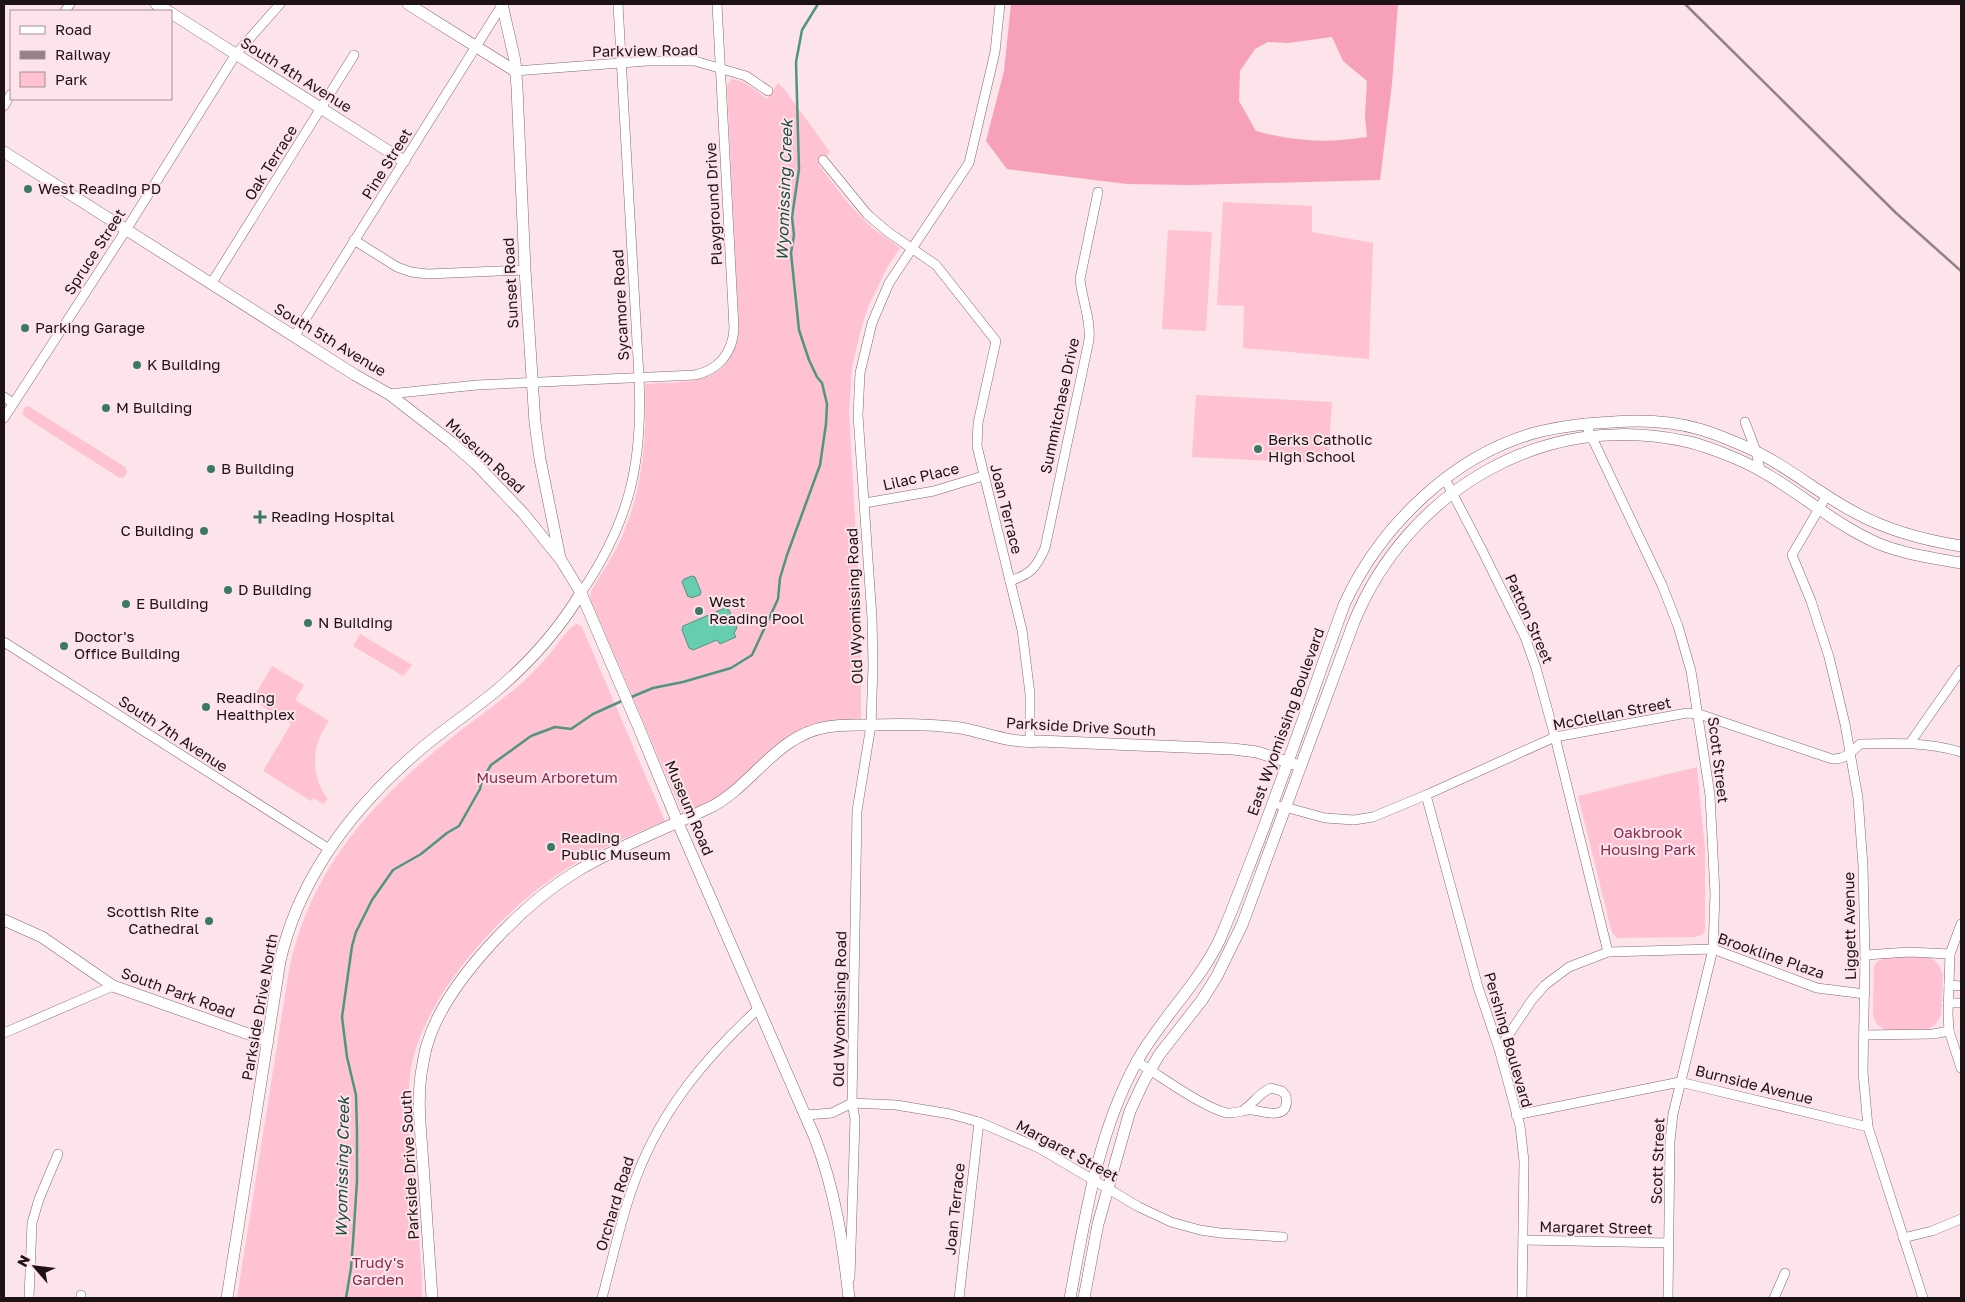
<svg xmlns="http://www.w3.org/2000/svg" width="1965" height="1302" font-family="'Golos Text',sans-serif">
	<rect width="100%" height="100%" fill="#fde4ea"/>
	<!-- green -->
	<g fill="#fec2d3">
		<path d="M 731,79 C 744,79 756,91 767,99 L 778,83 L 785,90 L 830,152 L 818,164 L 849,204 L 871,227 L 900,248 L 888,266 L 868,307 L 860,333 L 852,368 L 849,412 L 861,623 L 861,719 L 822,722 L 799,731 L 779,744 L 726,794 L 683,814 L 590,598 L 591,591 C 601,574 612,558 620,541 C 643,491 647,438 645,384 C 691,381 732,386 739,329 L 727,86 Z"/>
		<path d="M 1223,202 L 1312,206 L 1312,232 L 1373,243 L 1369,359 L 1243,348 L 1244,306 L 1217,305 Z"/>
		<path d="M 1168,230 L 1212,232 L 1206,331 L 1162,329 Z"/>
		<path d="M 1196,395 L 1332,402 L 1328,464 L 1192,457 Z"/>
		<path d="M 28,406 L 125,467 L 127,471 L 126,475 L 122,478 L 118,477 L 28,419 L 22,414 L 25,407 Z"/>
		<path d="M 577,624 L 582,627 L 665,821 C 629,836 593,851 560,873 C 499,913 419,1001 410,1075 C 407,1103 411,1131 413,1159 C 416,1198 419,1237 422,1276 L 422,1298 L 237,1298 L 289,970 C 310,871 368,806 445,743 C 470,722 498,704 523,682 C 532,673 541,664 549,655 C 556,647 568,627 577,624 Z"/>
		<path d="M 360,634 L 412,665 L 403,676 L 353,646 Z"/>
		<path d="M 272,666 L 304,685 L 295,700 L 329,721 C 312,744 309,775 328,799 L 323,804 L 314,798 L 311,801 L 263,771 L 291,724 L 252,700 Z"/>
		<path d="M 1697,767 L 1705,849 L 1705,930 L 1703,934 L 1695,937 L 1617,938 L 1612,933 L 1578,796 Z"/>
		<path d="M 1887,957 L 1930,957 L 1938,964 L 1943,974 L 1941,1015 L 1936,1024 L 1927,1030 L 1885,1030 L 1877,1024 L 1873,1016 L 1874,966 L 1878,961 Z"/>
	</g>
	<!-- forest -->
	<path fill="#f7a0ba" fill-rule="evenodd" d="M 1011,4 L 1398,4 L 1392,84 L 1380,180 L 1190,185 L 1127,184 L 1007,169 L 986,141 L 1004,71 ZM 1332,37 L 1343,61 L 1367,81 L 1365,116 L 1367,137 C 1328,143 1295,142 1256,131 L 1239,101 L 1240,71 L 1255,49 L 1268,42 L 1288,43 Z"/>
	<!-- water -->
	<g fill="#66cdaf" stroke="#509581">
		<path d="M 692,576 L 695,577 L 701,592 L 700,595 L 691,598 L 690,596 L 688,597 L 682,582 L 684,579 Z"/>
		<path d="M 725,608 L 729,610 L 737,628 L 734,633 L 736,637 L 720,644 L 717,640 L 693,650 L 689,648 L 682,630 L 683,626 Z"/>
	</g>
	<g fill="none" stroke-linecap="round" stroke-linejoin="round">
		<!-- stream -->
		<g stroke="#509581" stroke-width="2.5">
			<path d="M 629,698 L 653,688 L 683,682 L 731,668 L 752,655 L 778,599 L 780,578 L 787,555 L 820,465 L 826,424 L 827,404 L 822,383 L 817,377 L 809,360 L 799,330 L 791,253 L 794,235 L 792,217 L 799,169 L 796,62 L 802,30 L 818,4"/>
			<path d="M 346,1298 L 351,1268 L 353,1242 L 357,1181 L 357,1132 L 356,1095 L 347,1057 L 342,1017 L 352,946 L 356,932 L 372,900 L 393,870 L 421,854 L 447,833 L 459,826 L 480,789 L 482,780 L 491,765 L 531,736 L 555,727 L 571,729 L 593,714 L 624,700"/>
		</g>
		<!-- street casing -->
		<g stroke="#83686f" stroke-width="10">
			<g id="street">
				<path d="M 65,11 L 70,4"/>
				<path d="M 515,71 L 647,61 L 695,61 L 746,76 L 768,91"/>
				<path d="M 4,106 L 11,94"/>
				<path d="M 823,160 L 867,214 L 888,232 L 936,265 L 996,341 L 978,423 L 977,446 L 1022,630 L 1030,694 L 1030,742"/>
				<path d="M 354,240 L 397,267 L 411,272 L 428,274 L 525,270"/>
				<path d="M 211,284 L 354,55"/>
				<path d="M 294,337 L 502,5"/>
				<path d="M 389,394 L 477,385 L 695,375 C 719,370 733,352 734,328 L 717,4"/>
				<path d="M 4,397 L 13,403"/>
				<path d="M 4,418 L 126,230 L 236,54 L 280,4"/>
				<path d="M 1745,422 L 1756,451 L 1760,470"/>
				<path d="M 1585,423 L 1662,585 L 1678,626 L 1691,671 L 1710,795 L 1715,894 L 1713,949 L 1673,1114 L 1670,1141 L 1668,1298"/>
				<path d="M 1445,479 L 1482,550 L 1525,637 L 1536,668 L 1555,737 L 1608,952"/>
				<path d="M 1827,495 L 1792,555 L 1811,601 L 1829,657 L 1845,724 L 1858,798 L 1863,866 L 1865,955 L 1863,1072 L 1868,1127 L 1923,1298"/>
				<path d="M 865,503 L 934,491 L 983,476"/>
				<path d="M 1010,581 C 1031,574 1036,568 1045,548 L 1089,340 C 1091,319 1082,300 1080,279 L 1098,192"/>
				<path d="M 581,593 C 630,521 643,463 639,377 L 618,4"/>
				<path d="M 4,642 L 329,849"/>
				<path d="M 1910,743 L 1961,670"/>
				<path d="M 1426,795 L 1478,987 L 1499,1049 L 1520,1126 L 1524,1161 L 1522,1298"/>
				<path d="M 1281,806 L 1325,818 L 1354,820 L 1373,817 L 1426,795 L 1555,737 L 1687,713 L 1699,714 L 1832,759 C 1844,760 1852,752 1860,744 C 1894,743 1928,742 1961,752"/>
				<path d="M 1961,924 L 1950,954 L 1948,1014 L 1949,1031 L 1961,1068"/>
				<path d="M 1865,955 L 1909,952 L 1950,954"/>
				<path d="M 1949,985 L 1961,986"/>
				<path d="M 1948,1003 L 1961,1003"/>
				<path d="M 4,1033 L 113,986"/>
				<path d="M 1864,1035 L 1933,1034 L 1949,1031"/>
				<path d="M 1499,1049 L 1532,1000 L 1545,985 L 1569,967 L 1608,952 L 1713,949 L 1817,988 L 1865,994"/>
				<path d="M 1137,1062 C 1158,1074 1205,1109 1227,1113 C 1236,1114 1244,1109 1253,1110 C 1267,1113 1290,1120 1286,1096 L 1282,1091 L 1271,1088 C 1259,1093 1253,1104 1242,1111"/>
				<path d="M 806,1115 L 832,1113 L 852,1103 L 896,1105 L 950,1114 L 979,1122 L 1039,1148 L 1139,1207 L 1171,1222 L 1200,1230 L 1220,1233 L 1283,1237"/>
				<path d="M 1516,1115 L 1680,1082 L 1868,1127"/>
				<path d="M 1903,1238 L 1932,1231 L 1961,1219"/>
				<path d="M 1523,1240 L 1669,1243"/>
				<path d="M 850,1278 L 855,1119 L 852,1103 L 857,811 L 871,725 L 873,666 L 872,618 L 858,415 L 860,373 L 872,323 L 889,283 L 969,163 L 995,52 L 1000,4"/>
				<path d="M 81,1295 L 81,1298"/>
				<path d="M 29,1298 L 32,1223 L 39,1199 L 58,1154"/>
				<path d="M 602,1298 C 613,1258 621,1216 636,1178 C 662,1109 706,1057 759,1008"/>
				<path d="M 959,1298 L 979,1122"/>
				<path d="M 1774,1298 L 1785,1273"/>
			</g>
		</g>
		<!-- secondary casing -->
		<g stroke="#83686f" stroke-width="12">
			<g id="secondary">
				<path d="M 156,4 L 168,11"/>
				<path d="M 408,4 L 515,71"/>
				<path d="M 502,4 L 515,61 L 517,88 L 525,270 L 535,423 L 540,459 L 560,558"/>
				<path d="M 171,13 L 404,161"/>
				<path d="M 4,152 L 355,375 L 389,394 L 451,442 L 476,464 L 523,513 L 561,560 L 581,593 L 639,728 L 678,823 L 815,1138 C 835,1190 843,1243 849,1298"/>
				<path d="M 4,920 L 42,937 L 113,986 L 268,1041"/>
				<path d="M 227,1298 L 280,961 C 300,874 355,805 422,748 C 446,728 473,710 497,690 C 529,663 559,629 581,593"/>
				<path d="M 432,1298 C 429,1253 426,1209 423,1164 C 421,1134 417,1104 421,1074 C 423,1065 424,1054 427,1045 C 445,983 521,906 574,873 C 617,847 664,829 709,808 C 752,787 776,735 827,727 C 842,724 856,725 871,725 C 901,724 931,724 961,728 C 987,733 1012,744 1039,741 L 1233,749 L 1257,752 L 1294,764"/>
				<path d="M 1070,1298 C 1085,1218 1097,1135 1136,1063 C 1160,1019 1197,986 1219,941 C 1229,918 1238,895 1247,871 C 1282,783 1312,693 1344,605 C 1380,526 1455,452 1542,431 C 1565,426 1589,423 1613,422 C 1641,420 1671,421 1699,429 C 1714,433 1730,440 1744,446 C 1784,463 1816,492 1854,512 C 1888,531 1923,540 1961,546"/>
				<path d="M 1084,1298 L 1098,1224 L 1130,1111 L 1144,1081 L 1159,1055 L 1202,1000 L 1217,976 L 1242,925 L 1354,622 C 1407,492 1543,410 1684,441 C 1702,444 1720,452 1737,459 C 1787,480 1827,521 1877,543 C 1903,554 1933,558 1961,563"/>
			</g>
		</g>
		<!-- street -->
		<use href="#street" stroke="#fff" stroke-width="9"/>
		<!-- secondary -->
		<use href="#secondary" stroke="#fff" stroke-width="11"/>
		<!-- rail -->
		<path stroke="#948286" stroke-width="2.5" d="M 1685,4 L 1896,213 L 1961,271"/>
	</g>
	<!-- markers -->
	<g fill="#3a7966" stroke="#fde4ea" stroke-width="2">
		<circle cx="28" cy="189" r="5"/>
		<circle cx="25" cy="328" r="5"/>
		<circle cx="137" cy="365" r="5"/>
		<circle cx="106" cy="408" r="5"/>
		<circle cx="1258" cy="449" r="5"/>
		<circle cx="211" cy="469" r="5"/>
		<path d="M257.5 509.5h5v5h5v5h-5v5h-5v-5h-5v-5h5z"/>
		<circle cx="204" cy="531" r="5"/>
		<circle cx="228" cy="590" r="5"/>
		<circle cx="126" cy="604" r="5"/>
		<circle cx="699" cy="611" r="5"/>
		<circle cx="308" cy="623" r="5"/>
		<circle cx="64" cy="646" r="5"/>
		<circle cx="206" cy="707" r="5"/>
		<circle cx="551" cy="847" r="5"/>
		<circle cx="209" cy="921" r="5"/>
	</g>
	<g text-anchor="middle" stroke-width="4" stroke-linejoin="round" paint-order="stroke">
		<!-- street labels -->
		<g font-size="15" fill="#1d1316" stroke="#fde4ea">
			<text transform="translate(645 51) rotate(-1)" y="5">Parkview Road</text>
			<text transform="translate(296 75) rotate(32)" y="5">South 4th Avenue</text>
			<text transform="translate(271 163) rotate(-58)" y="5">Oak Terrace</text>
			<text transform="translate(387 164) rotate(-58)" y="5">Pine Street</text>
			<text transform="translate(714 204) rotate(-93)" y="5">Playground Drive</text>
			<text transform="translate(95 252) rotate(-57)" y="5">Spruce Street</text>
			<text transform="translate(511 283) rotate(-93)" y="5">Sunset Road</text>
			<text transform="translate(621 305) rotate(-93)" y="5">Sycamore Road</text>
			<text transform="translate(330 340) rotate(31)" y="5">South 5th Avenue</text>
			<text transform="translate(1060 406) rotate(-78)" y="5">Summitchase Drive</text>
			<text transform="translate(485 456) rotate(43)" y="5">Museum Road</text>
			<text transform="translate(921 477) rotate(-13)" y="5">Lilac Place</text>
			<text transform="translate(1006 509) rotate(76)" y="5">Joan Terrace</text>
			<text transform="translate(855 606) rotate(-92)" y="5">Old Wyomissing Road</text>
			<text transform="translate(1529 619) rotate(66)" y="5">Patton Street</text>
			<text transform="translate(1612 714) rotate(-11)" y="5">McClellan Street</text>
			<text transform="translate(1286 722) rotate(-70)" y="5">East Wyomissing Boulevard</text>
			<text transform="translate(1081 727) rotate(3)" y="5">Parkside Drive South</text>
			<text transform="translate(173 734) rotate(33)" y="5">South 7th Avenue</text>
			<text transform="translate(1718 760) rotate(83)" y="5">Scott Street</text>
			<text transform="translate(689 808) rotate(67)" y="5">Museum Road</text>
			<text transform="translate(1850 926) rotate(-91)" y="5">Liggett Avenue</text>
			<text transform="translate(1771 956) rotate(19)" y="5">Brookline Plaza</text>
			<text transform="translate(178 993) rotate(20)" y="5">South Park Road</text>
			<text transform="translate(260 1007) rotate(-80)" y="5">Parkside Drive North</text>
			<text transform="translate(840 1009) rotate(-89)" y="5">Old Wyomissing Road</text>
			<text transform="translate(1508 1040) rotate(74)" y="5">Pershing Boulevard</text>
			<text transform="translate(1754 1085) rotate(14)" y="5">Burnside Avenue</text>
			<text transform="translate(1067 1151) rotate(28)" y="5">Margaret Street</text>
			<text transform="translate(1658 1161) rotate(-88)" y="5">Scott Street</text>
			<text transform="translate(410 1165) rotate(-93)" y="5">Parkside Drive South</text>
			<text transform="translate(615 1204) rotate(-73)" y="5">Orchard Road</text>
			<text transform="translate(955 1209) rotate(-84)" y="5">Joan Terrace</text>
			<text transform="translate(1596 1228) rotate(1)" y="5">Margaret Street</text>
		</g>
		<!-- poi labels -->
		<g font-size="15" fill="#1d1316" stroke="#fde4ea" text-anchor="start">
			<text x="38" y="194">West Reading PD</text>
			<text x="35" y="333">Parking Garage</text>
			<text x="147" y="370">K Building</text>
			<text x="116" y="413">M Building</text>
			<text x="1268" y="445">Berks Catholic<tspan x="1268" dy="17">High School</tspan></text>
			<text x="221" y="474">B Building</text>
			<text x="271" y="522">Reading Hospital</text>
			<text x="194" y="536" text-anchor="end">C Building</text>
			<text x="238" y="595">D Building</text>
			<text x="709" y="607">West<tspan x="709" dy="17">Reading Pool</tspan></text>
			<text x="136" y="609">E Building</text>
			<text x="318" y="628">N Building</text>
			<text x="74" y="642">Doctor's<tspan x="74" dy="17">Office Building</tspan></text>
			<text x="216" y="703">Reading<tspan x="216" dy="17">Healthplex</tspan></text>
			<text x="561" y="843">Reading<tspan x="561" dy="17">Public Museum</tspan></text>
			<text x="199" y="917" text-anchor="end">Scottish Rite<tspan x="199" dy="17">Cathedral</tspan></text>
		</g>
		<!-- park labels -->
		<g font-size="15" fill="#8c2950" stroke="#fde4ea">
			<text x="547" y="783">Museum Arboretum</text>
			<text x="1648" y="838">Oakbrook<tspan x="1648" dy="17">Housing Park</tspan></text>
			<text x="378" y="1268">Trudy's<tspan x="378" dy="17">Garden</tspan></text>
		</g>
		<!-- water labels -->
		<g font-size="16" font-style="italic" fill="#204d40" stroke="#fde4ea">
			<text transform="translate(784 190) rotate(-88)" y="6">Wyomissing Creek</text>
			<text transform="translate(342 1167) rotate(-89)" y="6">Wyomissing Creek</text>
		</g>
	</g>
	<!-- border -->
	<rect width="1965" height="1302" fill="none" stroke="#1d1316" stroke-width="10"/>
	<!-- legend -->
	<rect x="10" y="10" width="162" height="90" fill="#fde4ea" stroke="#a39095"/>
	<rect x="20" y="26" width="25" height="8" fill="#ffffff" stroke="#a39095"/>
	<text x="55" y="35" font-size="15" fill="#1d1316">Road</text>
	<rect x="20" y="51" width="25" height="8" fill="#948286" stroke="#a39095"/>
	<text x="55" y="60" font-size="15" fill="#1d1316">Railway</text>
	<rect x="20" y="72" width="25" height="15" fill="#fec2d3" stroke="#a39095"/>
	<text x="55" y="85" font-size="15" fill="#1d1316">Park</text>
	<!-- north arrow -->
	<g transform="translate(35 1267) rotate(298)" stroke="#fde4ea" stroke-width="4" paint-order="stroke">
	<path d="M0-4L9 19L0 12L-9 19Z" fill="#1d1316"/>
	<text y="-8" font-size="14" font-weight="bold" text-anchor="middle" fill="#1d1316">N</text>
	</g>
</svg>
